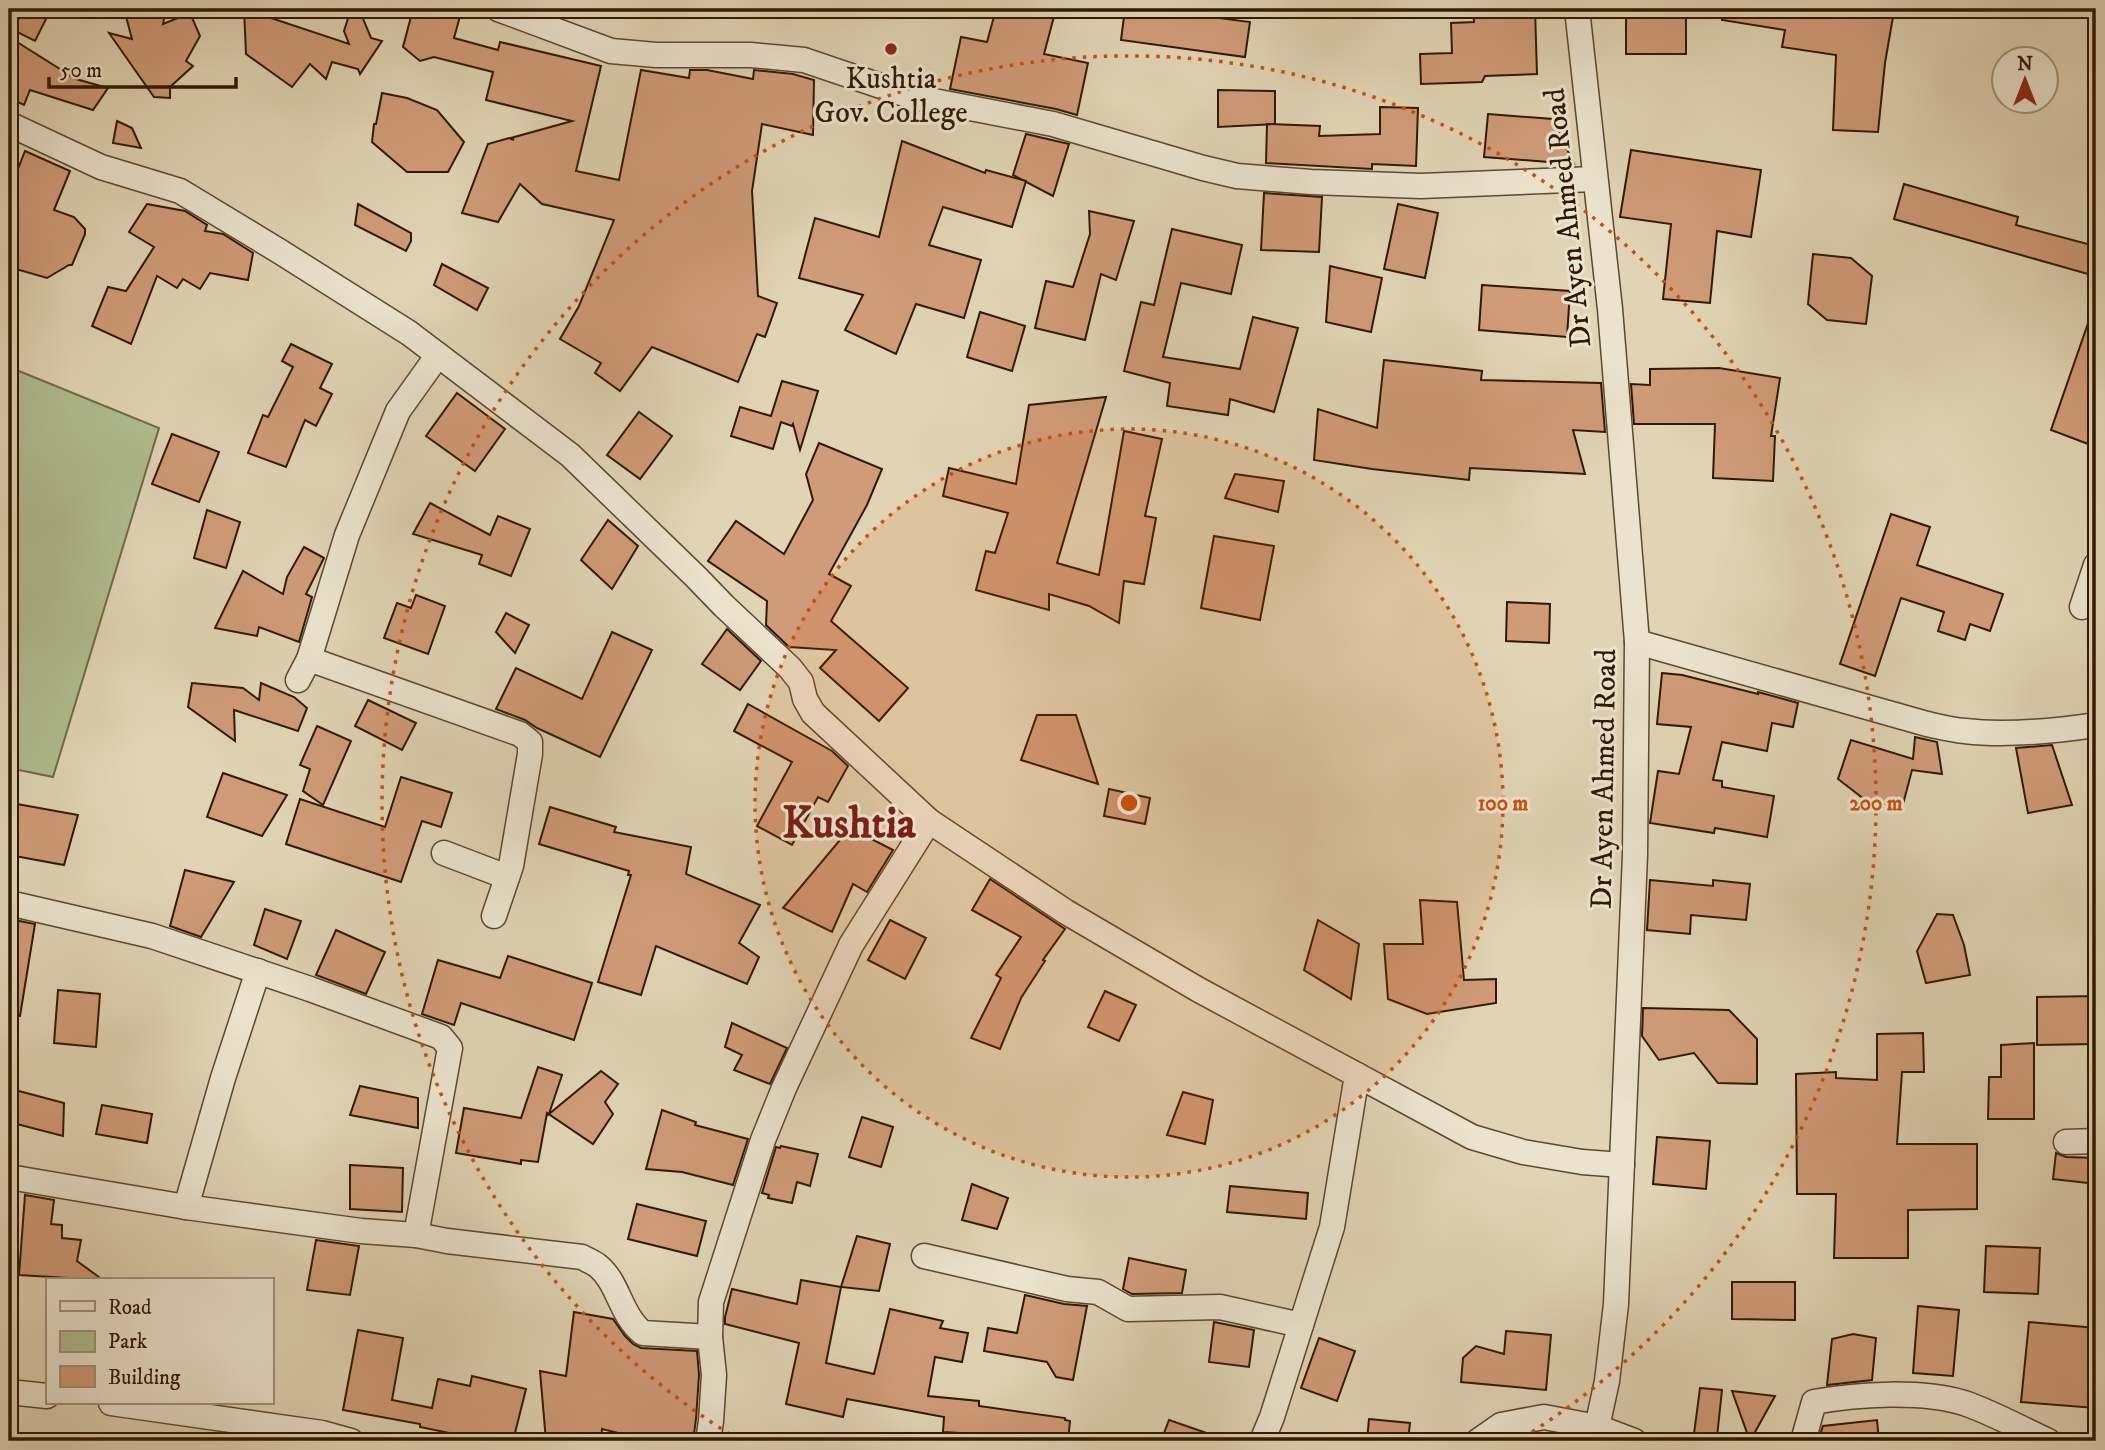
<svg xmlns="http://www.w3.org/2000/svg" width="2105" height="1450" font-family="'IM FELL DW Pica',serif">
	<rect width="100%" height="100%" fill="#e0d4b4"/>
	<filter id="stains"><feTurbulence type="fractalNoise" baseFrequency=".00286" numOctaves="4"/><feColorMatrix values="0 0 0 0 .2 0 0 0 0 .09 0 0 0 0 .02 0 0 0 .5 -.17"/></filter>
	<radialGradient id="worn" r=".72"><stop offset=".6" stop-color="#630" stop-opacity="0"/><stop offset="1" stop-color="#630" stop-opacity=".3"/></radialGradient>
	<!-- green -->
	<path fill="#b0bd8f" stroke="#706b48" stroke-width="2" d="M 9,367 L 159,428 L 53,777 L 9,768 Z"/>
	<!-- building -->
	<g fill="#d09b78" stroke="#301900" stroke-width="2">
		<path d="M 9,9 L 51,9 L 35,41 L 9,28 Z"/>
		<path d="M 124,9 L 166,9 L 163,24 L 190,13 L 200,36 L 186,61 L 193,66 L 170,87 L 170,98 L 154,97 L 109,33 L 132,39 Z"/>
		<path d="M 244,9 L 349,44 L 344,31 L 351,9 L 359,9 L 371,38 L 382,41 L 360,74 L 358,69 L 332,62 L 326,79 L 310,64 L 292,87 L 246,54 Z"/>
		<path d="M 413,9 L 462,9 L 454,38 L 498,50 L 500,42 L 601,66 L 576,171 L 619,180 L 641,70 L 689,78 L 690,70 L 707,70 L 753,79 L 754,70 L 793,74 L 814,80 L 813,135 L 762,124 L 752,191 L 758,296 L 777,303 L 765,337 L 757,334 L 738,382 L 652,347 L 620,391 L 595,373 L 601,363 L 560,339 L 579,306 L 614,220 L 542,204 L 520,184 L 498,222 L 462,213 L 488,144 L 509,138 L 514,140 L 511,138 L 572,121 L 486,100 L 493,72 L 434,57 L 420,61 L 403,47 Z"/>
		<path d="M 996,9 L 1056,9 L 1044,54 L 1088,63 L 1077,115 L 1056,109 L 950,89 L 961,37 L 987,42 Z"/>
		<path d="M 1125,9 L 1151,9 L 1250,22 L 1245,57 L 1121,40 Z"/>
		<path d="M 1473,9 L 1535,9 L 1537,74 L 1485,76 L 1482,82 L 1421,84 L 1420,54 L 1452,53 L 1451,23 L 1474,22 Z"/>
		<path d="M 1723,9 L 1881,9 L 1894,11 L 1885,63 L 1878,132 L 1833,130 L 1836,55 L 1782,47 L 1785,30 L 1722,20 Z"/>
		<path d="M 1686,15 L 1686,54 L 1626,54 L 1626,16 Z"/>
		<path d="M 17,42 L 76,79 L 108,88 L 93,110 L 30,90 L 24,105 L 9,98 L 9,61 Z"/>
		<path d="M 1218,90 L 1275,91 L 1275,124 L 1218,127 Z"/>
		<path d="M 382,93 L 407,98 L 437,110 L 464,142 L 448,172 L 407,172 L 372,142 L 374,124 L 376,124 Z"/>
		<path d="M 1380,107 L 1418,108 L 1416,166 L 1372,164 L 1372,169 L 1266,163 L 1267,124 L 1320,126 L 1319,136 L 1380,134 Z"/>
		<path d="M 1488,114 L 1553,119 L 1574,164 L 1484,157 Z"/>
		<path d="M 117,121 L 132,128 L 141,148 L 113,143 Z"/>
		<path d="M 1026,134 L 1069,144 L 1053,196 L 1013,175 Z"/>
		<path d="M 902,141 L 985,173 L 986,170 L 1026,181 L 1012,227 L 943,207 L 929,245 L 981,260 L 964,318 L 916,304 L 896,354 L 845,330 L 863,295 L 799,278 L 815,218 L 879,237 Z"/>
		<path d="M 1631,150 L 1761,170 L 1751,237 L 1717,231 L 1710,303 L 1663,299 L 1671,224 L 1620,217 Z"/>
		<path d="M 25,151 L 70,171 L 54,210 L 74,217 L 85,229 L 85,234 L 72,265 L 69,265 L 47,278 L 9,267 L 9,192 Z"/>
		<path d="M 1904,184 L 2018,217 L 2016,225 L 2095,246 L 2088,274 L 1894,219 Z"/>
		<path d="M 1264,193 L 1322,197 L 1319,252 L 1261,250 Z"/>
		<path d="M 147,204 L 185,211 L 207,225 L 205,231 L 223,234 L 253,253 L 248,280 L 210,273 L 200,289 L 183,279 L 177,288 L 157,276 L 131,344 L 92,326 L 108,287 L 126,291 L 154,247 L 129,232 Z"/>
		<path d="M 358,204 L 411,233 L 411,241 L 406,251 L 355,225 Z"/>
		<path d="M 1398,204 L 1438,213 L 1425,278 L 1384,269 Z"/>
		<path d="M 1089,211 L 1134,221 L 1116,280 L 1101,274 L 1085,340 L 1035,328 L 1046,281 L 1073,287 L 1090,234 Z"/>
		<path d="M 1172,229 L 1242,245 L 1231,294 L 1181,283 L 1163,357 L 1240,369 L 1253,317 L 1298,328 L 1274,412 L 1230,399 L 1228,415 L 1167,406 L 1170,383 L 1124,371 L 1141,302 L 1154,305 Z"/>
		<path d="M 1813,254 L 1851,258 L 1872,276 L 1866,324 L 1827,320 L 1808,304 Z"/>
		<path d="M 442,264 L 488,288 L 477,310 L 434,285 Z"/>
		<path d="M 1330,266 L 1382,278 L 1371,332 L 1326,322 Z"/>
		<path d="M 1482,285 L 1570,291 L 1567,337 L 1479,330 Z"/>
		<path d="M 2093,309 L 2096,310 L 2096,447 L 2051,430 Z"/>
		<path d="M 980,312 L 1025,326 L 1012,371 L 967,357 Z"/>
		<path d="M 291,344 L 332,364 L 320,388 L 332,394 L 316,426 L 305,420 L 286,467 L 248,453 L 263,415 L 268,417 L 293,367 L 282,361 Z"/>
		<path d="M 1384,360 L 1482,371 L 1481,380 L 1601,383 L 1605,432 L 1573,430 L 1585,474 L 1470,468 L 1469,480 L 1372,469 L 1314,460 L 1318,409 L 1377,428 Z"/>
		<path d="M 1719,368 L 1780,378 L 1771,436 L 1775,436 L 1773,481 L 1713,478 L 1715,424 L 1634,424 L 1631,384 L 1650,385 L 1650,369 Z"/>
		<path d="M 782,381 L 818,391 L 800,450 L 793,424 L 792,426 L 781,422 L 773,449 L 731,436 L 740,407 L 771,416 Z"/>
		<path d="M 457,393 L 505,429 L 475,471 L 426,436 Z"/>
		<path d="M 1106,397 L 1057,563 L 1099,575 L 1124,431 L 1162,439 L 1145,516 L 1156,518 L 1144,584 L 1124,581 L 1119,623 L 1089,606 L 1049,594 L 1049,610 L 976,590 L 986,551 L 995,553 L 1008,513 L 943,496 L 949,468 L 1016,484 L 1029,405 Z"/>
		<path d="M 639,412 L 672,436 L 640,479 L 607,455 Z"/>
		<path d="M 172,434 L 219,452 L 199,502 L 152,484 Z"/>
		<path d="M 819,443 L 882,469 L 867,505 L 829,574 L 851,586 L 831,621 L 908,688 L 879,721 L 820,668 L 836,650 L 789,647 L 766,625 L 767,601 L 708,561 L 736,521 L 784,554 L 813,500 L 806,474 Z"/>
		<path d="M 1235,474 L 1284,481 L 1278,512 L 1225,498 Z"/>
		<path d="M 430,503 L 490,535 L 498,516 L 530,529 L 511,576 L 479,564 L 482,555 L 413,534 Z"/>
		<path d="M 207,510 L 240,522 L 226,568 L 194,558 Z"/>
		<path d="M 1891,514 L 1930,527 L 1917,565 L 2003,594 L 1990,631 L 1970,624 L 1965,640 L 1938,631 L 1944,612 L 1901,598 L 1875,676 L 1840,664 Z"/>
		<path d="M 608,520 L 638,546 L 612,589 L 581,560 Z"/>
		<path d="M 1214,536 L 1274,546 L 1260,620 L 1201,608 Z"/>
		<path d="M 304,547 L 324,558 L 306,594 L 312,597 L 299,642 L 259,627 L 257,636 L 215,628 L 243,571 L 283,594 L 287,577 Z"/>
		<path d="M 416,595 L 445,606 L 428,654 L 384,638 L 397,603 L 411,608 Z"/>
		<path d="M 1507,602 L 1550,604 L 1549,643 L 1506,641 Z"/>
		<path d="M 506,613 L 529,625 L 515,653 L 496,632 Z"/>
		<path d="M 727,629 L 761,661 L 740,690 L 702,664 Z"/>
		<path d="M 612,632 L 652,650 L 600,757 L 537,728 L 525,720 L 496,709 L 516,668 L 582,699 Z"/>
		<path d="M 1662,673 L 1682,675 L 1758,694 L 1758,692 L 1798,703 L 1793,727 L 1772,723 L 1767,751 L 1722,742 L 1713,780 L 1722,781 L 1722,787 L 1774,796 L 1767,837 L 1715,828 L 1714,833 L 1650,823 L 1658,771 L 1679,774 L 1691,727 L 1657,724 Z"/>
		<path d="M 192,683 L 243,688 L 259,700 L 261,683 L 294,697 L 307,708 L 298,731 L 234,710 L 235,741 L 188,707 Z"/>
		<path d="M 368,700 L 416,723 L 402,750 L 355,726 Z"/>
		<path d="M 748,704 L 832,751 L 848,766 L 828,802 L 818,797 L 792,845 L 757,826 L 792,762 L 734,731 Z"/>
		<path d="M 1037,715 L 1076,715 L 1098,784 L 1021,760 Z"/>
		<path d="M 317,726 L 351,741 L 323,805 L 303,791 L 310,769 L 300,765 Z"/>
		<path d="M 1915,737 L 1937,742 L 1942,774 L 1912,770 L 1902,808 L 1864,799 L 1838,779 L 1851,740 L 1913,759 Z"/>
		<path d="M 2052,745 L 2072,805 L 2028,813 L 2016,748 Z"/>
		<path d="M 223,773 L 287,795 L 262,836 L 207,817 Z"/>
		<path d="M 401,777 L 452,793 L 441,827 L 422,821 L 401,882 L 286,844 L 300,799 L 385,827 Z"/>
		<path d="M 1109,789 L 1150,798 L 1145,824 L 1104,816 Z"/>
		<path d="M 17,804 L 78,815 L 64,865 L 9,855 L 9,844 Z"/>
		<path d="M 550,807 L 616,827 L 614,832 L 691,847 L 686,874 L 760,905 L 739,943 L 759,957 L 747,984 L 656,946 L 641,995 L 598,982 L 631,875 L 628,875 L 629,871 L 539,844 Z"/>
		<path d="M 850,828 L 893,850 L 867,892 L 853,884 L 832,932 L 783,908 Z"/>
		<path d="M 185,870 L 234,882 L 201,937 L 170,926 Z"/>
		<path d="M 990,879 L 1065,929 L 1043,960 L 1045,961 L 1021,998 L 1000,1049 L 971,1038 L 1001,978 L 996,975 L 1021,937 L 972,910 Z"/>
		<path d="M 1650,880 L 1713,886 L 1713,880 L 1750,884 L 1746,920 L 1691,915 L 1690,934 L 1647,930 Z"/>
		<path d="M 1420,900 L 1457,902 L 1464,980 L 1496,979 L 1496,1003 L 1427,1014 L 1388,999 L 1384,944 L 1423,944 Z"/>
		<path d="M 265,909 L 301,921 L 287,959 L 254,945 Z"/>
		<path d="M 1937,914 L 1953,915 L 1964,945 L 1970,975 L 1926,983 L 1917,951 Z"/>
		<path d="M 14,920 L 35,924 L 20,1016 L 9,1015 L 9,951 Z"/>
		<path d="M 890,920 L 926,938 L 905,979 L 868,960 Z"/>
		<path d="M 1318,920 L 1359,944 L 1351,999 L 1304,970 Z"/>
		<path d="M 336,930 L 385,952 L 366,994 L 316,975 Z"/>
		<path d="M 508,956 L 592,983 L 574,1040 L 461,1003 L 454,1025 L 422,1014 L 438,960 L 500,978 Z"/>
		<path d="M 58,990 L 100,994 L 96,1047 L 54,1043 Z"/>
		<path d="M 1105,991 L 1136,1005 L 1119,1041 L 1088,1027 Z"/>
		<path d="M 2096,996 L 2096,1044 L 2037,1045 L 2037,997 Z"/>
		<path d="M 1643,1008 L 1729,1010 L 1757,1039 L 1757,1084 L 1718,1083 L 1694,1053 L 1659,1060 L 1642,1036 Z"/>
		<path d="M 732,1023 L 787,1048 L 770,1084 L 734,1070 L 742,1055 L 725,1047 Z"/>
		<path d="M 1923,1033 L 1924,1072 L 1902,1072 L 1897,1144 L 1977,1144 L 1977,1209 L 1908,1210 L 1908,1258 L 1834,1258 L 1836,1194 L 1797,1194 L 1796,1074 L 1836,1072 L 1836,1078 L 1877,1080 L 1877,1034 Z"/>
		<path d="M 2034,1043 L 2034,1119 L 1988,1119 L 1989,1077 L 2001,1077 L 2001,1045 Z"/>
		<path d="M 538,1067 L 562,1075 L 549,1114 L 601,1071 L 618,1084 L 605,1102 L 613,1114 L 593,1144 L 547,1113 L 538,1162 L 521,1160 L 521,1164 L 456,1153 L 464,1108 L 521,1118 Z"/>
		<path d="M 360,1086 L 418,1098 L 418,1128 L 350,1115 Z"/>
		<path d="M 15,1090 L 64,1103 L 63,1136 L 9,1122 Z"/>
		<path d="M 1183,1092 L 1213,1100 L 1205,1144 L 1167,1135 Z"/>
		<path d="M 102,1105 L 152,1114 L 147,1143 L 96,1134 Z"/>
		<path d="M 662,1110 L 696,1122 L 695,1125 L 748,1139 L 733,1185 L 682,1172 L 646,1169 Z"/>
		<path d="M 862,1117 L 893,1127 L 881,1167 L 849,1157 Z"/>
		<path d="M 1657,1137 L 1710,1141 L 1706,1189 L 1653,1184 Z"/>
		<path d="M 781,1146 L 818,1154 L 810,1186 L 797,1182 L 792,1203 L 768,1198 L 769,1195 L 762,1193 L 776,1147 L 780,1148 Z"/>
		<path d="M 2056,1153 L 2066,1157 L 2096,1158 L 2096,1184 L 2053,1179 Z"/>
		<path d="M 350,1165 L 403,1168 L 402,1212 L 350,1209 Z"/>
		<path d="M 972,1184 L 1008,1198 L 997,1229 L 962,1220 Z"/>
		<path d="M 1230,1186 L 1308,1193 L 1306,1219 L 1227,1212 Z"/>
		<path d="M 25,1195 L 54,1200 L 51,1224 L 62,1225 L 62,1238 L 81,1240 L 77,1261 L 103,1280 L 19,1275 Z"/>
		<path d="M 637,1204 L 706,1221 L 697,1256 L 628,1239 Z"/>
		<path d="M 857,1236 L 890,1244 L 879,1291 L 841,1287 Z"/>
		<path d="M 316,1240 L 359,1246 L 350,1295 L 307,1290 Z"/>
		<path d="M 1986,1246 L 2040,1248 L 2038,1294 L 1984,1292 Z"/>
		<path d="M 1129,1258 L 1186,1270 L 1182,1293 L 1132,1294 L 1123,1289 Z"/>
		<path d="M 801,1280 L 841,1287 L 826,1363 L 874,1374 L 890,1309 L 943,1321 L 940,1328 L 968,1333 L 962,1362 L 935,1357 L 928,1396 L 979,1401 L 979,1406 L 1065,1418 L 1065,1420 L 1070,1421 L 1068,1441 L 1031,1441 L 978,1434 L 943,1432 L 944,1417 L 847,1399 L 843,1417 L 786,1404 L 799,1343 L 725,1324 L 725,1317 L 732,1289 L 797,1304 Z"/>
		<path d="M 1732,1282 L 1795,1282 L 1795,1320 L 1732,1319 Z"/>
		<path d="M 1025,1295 L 1064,1304 L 1087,1306 L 1073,1380 L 1056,1377 L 1047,1362 L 984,1351 L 988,1328 L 1017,1333 Z"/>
		<path d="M 1918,1306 L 1959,1310 L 1953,1376 L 1913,1373 Z"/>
		<path d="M 574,1312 L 613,1319 L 625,1336 L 633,1344 L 641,1348 L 697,1351 L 699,1375 L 696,1419 L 693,1441 L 651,1441 L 602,1429 L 601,1441 L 546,1441 L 540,1371 L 566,1376 Z"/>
		<path d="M 1214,1322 L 1254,1330 L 1249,1367 L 1209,1362 Z"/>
		<path d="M 2029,1322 L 2096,1328 L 2095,1408 L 2021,1402 Z"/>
		<path d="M 358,1330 L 403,1338 L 392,1400 L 432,1408 L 438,1379 L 470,1386 L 472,1376 L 526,1389 L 513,1441 L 457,1441 L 459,1435 L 420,1427 L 420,1424 L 343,1410 Z"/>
		<path d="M 1506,1331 L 1551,1335 L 1546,1390 L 1461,1382 L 1463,1358 L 1476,1346 L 1504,1354 Z"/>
		<path d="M 1853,1334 L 1876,1338 L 1872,1380 L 1827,1385 L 1832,1339 Z"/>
		<path d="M 1319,1338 L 1355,1351 L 1337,1401 L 1301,1388 Z"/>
		<path d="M 1700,1388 L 1722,1390 L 1717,1437 L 1694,1434 Z"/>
		<path d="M 1732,1391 L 1775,1396 L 1750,1441 Z"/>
		<path d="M 1369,1419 L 1410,1423 L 1408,1441 L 1367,1441 Z"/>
		<path d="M 1169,1420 L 1221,1438 L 1221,1441 L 1161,1441 Z"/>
		<path d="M 1877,1420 L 1879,1441 L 1818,1441 L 1823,1426 Z"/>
	</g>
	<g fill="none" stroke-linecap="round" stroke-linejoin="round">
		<!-- minor casing -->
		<g stroke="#5c482d" stroke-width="27">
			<g id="minor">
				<path d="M 498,9 L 611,51 L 656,55 L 751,55 L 804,60 L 913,97 L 1053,124 L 1203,168 L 1237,176 L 1311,182 L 1421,186 L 1595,179"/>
				<path d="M 9,124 L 101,167 L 180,191 L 279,251 L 409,333 L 570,455 L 696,577 L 724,606 L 790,668 L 801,682 L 805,699 L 813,713 L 929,821 L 1066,912 L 1199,990 L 1472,1137 L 1523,1152 L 1582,1162 L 1622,1165"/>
				<path d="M 2082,607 L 2096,565"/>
				<path d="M 1637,642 L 1927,724 C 1940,727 1952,730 1965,731 C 2006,736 2055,731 2096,725"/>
				<path d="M 309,659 L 520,734 L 530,742 L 530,754 L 511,866 L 494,916"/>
				<path d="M 298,680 L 309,659 L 347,535 L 398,411 L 438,355"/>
				<path d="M 444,853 L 507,877"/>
				<path d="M 9,903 L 152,936 L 310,989 L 441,1037 L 450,1048 L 416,1235"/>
				<path d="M 2066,1142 L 2096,1141"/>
				<path d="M 9,1177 L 186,1207 L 361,1231 L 416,1235 L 447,1241 L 582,1257 C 587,1260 593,1262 598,1266 C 619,1283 620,1315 643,1333 L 710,1337"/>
				<path d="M 186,1207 L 223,1078 L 258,971"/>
				<path d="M 924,1256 L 1067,1289 L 1098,1292 L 1128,1309 L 1220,1307 L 1301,1325"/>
				<path d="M 9,1392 L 47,1396"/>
				<path d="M 111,1403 L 322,1433 L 351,1441"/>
				<path d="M 1597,1427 L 1634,1441"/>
				<path d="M 708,1441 L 711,1421 L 714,1375 L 710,1337 L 711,1302 L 763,1140 L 784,1088 L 851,945 L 929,821"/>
				<path d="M 1262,1441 L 1272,1417 L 1332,1227 L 1357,1075"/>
				<path d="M 1478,1441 L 1501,1425 L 1544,1417 L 1597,1427 L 1607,1381 L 1616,1304 L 1635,855 L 1637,642 L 1610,309 L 1577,9"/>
				<path d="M 1803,1441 L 1814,1402 C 1858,1394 1921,1390 1964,1403 C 1991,1412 2022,1429 2048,1441"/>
			</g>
		</g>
		<!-- minor -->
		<use href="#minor" stroke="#ebe3ce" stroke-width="24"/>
	</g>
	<!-- distance rings -->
	<circle cx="1129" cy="803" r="374" fill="#cc4f0a" fill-opacity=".12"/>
	<g fill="none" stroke="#cc4f0a" stroke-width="3.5" stroke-dasharray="3.5 7">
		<circle cx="1129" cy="803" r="374"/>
		<path d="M739 1440A747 747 0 1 1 1519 1440"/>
	</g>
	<!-- markers -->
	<circle fill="#8f2418" stroke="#ebe3ce" stroke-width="2.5" cx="891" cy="49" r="7"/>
	<g text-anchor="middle" stroke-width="6" stroke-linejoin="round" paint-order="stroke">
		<!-- poi labels -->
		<g font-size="30" fill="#301900" stroke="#ebe3ce">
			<text x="891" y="88">Kushtia<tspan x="891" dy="34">Gov. College</tspan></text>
		</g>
		<!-- street labels -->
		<g font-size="30" fill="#301900" stroke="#ebe3ce">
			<text transform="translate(1567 218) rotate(-96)" y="10">Dr Ayen Ahmed Road</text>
			<text transform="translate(1603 779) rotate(-89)" y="10">Dr Ayen Ahmed Road</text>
		</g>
		<!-- town labels -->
		<g font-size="44" font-weight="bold" fill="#7a1f14" stroke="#ebe3ce">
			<text x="849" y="837">Kushtia</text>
		</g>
	</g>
	<circle cx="1129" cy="803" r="10" fill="#cc4f0a" stroke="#ebe3ce" stroke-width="3.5"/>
	<g font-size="21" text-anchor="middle" font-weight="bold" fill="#cc4f0a" stroke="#ebe3ce" stroke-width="6" stroke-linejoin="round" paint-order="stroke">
		<text x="1503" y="810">100 m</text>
		<text x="1876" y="810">200 m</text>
	</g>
	<!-- margin -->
	<rect width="2105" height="1450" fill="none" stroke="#e0d4b4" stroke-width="35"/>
	<rect x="10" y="10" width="2084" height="1429" fill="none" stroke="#301900" stroke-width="3.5"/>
	<rect x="18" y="18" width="2070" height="1415" fill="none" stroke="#301900" stroke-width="2"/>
	<!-- legend -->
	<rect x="46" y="1278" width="228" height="126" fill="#ebe3ce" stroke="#a0927c" stroke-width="2"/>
	<rect x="60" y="1301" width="35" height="10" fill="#ebe3ce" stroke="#a0927c" stroke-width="2"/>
	<text x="108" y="1314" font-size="21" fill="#301900">Road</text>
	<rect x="60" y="1331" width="35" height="21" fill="#b0bd8f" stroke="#a0927c" stroke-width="2"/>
	<text x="108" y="1348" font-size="21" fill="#301900">Park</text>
	<rect x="60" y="1366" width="35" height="21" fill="#d09b78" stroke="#a0927c" stroke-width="2"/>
	<text x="108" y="1384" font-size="21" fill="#301900">Building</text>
	<!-- north arrow -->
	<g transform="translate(2025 80)"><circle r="33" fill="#ebe3ce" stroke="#a0927c" stroke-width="2"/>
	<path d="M0-5L12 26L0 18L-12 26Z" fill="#8f2418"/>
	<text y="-10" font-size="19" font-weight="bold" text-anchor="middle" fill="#301900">N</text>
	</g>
	<!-- scale -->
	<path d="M49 77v10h187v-10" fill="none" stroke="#301900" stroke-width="3.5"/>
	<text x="60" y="77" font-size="21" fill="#301900" stroke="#ebe3ce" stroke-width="5" paint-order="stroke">50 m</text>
	<rect width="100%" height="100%" filter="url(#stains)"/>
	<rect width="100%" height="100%" fill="url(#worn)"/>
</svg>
